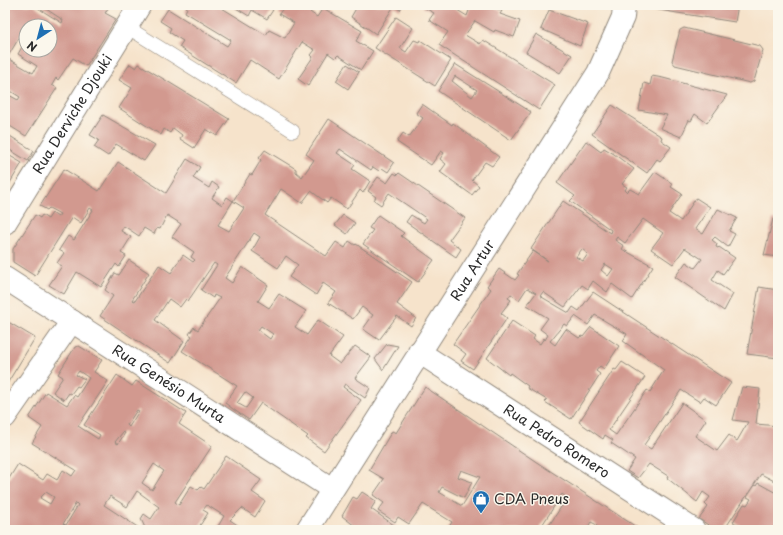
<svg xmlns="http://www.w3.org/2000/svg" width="783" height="535" font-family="'Playpen Sans',sans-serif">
	<rect width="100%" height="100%" fill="#fbf7ec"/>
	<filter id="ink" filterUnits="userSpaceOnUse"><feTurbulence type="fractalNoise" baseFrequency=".025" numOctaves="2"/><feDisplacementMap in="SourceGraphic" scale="8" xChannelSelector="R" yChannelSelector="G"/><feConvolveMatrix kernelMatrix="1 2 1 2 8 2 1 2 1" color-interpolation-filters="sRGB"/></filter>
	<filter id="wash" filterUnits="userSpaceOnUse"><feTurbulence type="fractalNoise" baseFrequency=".012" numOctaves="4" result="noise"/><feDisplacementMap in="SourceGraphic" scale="16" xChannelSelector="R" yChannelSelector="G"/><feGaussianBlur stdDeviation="0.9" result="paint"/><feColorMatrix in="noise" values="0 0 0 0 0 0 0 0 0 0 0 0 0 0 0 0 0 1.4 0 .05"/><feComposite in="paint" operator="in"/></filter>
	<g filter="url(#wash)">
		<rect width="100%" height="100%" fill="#f6e3cb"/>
		<g id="blocks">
			<!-- building -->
			<g fill="#d2998f" fill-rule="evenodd">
				<path d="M 5,5 L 33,5 L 62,23 L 63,20 L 43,7 L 45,5 L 110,5 L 105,13 L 116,19 L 86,66 L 73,58 L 58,80 L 56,78 L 52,85 L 57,88 L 26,136 L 5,123 L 5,93 L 18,100 L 20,97 L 6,88 L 9,83 L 5,81 ZM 26,26 L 50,26 L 50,50 L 26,50 L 26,40 L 18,54 L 37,66 L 33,73 L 7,58 Z"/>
				<path d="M 186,5 L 217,5 L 266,35 L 269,30 L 285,38 L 294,23 L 279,14 L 285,5 L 315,5 L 310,12 L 317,17 L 323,8 L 362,31 L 356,41 L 373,51 L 361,70 L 338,55 L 335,58 L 328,53 L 308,86 L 298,79 L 313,57 L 311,55 L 315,50 L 302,42 L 279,79 L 250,60 L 236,83 L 179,47 L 183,41 L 169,32 L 171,28 L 160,21 L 168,9 L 227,46 L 231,40 L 185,12 L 187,8 Z"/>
				<path d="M 231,5 L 265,5 L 273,10 L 267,19 L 252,10 L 249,16 Z"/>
				<path d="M 358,5 L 403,5 L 400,10 L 394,6 L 376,34 L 351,17 Z"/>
				<path d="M 424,5 L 449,5 L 467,16 L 471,5 L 490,5 L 502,11 L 500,14 L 520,21 L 514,37 L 495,30 L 494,32 L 475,21 L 465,35 L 480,44 L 483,40 L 555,85 L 539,110 L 439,45 L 448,32 L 429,20 L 434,13 L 423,7 Z"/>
				<path d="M 652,5 L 738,5 L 735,22 L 652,9 Z"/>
				<path d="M 549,10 L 588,24 L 580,46 L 541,29 Z"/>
				<path d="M 396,17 L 413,28 L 400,48 L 406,52 L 414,40 L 419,42 L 420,40 L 451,60 L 435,86 L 375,48 Z"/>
				<path d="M 684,28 L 760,46 L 763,50 L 754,81 L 750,83 L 675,65 L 672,61 L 680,30 Z"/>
				<path d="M 536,34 L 572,55 L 560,73 L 526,52 Z"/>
				<path d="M 130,64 L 136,68 L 139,64 L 229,119 L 217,136 L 206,129 L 194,148 L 180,139 L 182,135 L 173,128 L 170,133 L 164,129 L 161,135 L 119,108 L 132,88 L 119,80 Z"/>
				<path d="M 347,64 L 359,72 L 348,89 L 336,81 Z"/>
				<path d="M 455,64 L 531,112 L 511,140 L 438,91 ZM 455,76 L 477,90 L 472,97 L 452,81 Z"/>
				<path d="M 652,76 L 663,78 L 727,95 L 707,123 L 695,114 L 691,121 L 689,120 L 681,137 L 660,128 L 667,115 L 639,110 L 644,83 L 650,85 Z"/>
				<path d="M 422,104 L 452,125 L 453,123 L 499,157 L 492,166 L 485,162 L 472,180 L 479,186 L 472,195 L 440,172 L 446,164 L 440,159 L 444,153 L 441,151 L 431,165 L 397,142 L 403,133 L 409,137 L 423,118 L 416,113 Z"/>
				<path d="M 612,105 L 662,137 L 661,140 L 671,147 L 660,161 L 657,159 L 647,173 L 592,134 Z"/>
				<path d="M 103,115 L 155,145 L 144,161 L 116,144 L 108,156 L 94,147 L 99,140 L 90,135 Z"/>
				<path d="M 329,119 L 394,163 L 388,172 L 382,168 L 379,171 L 373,167 L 371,170 L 340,149 L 337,153 L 355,165 L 352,169 L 370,181 L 363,193 L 360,190 L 347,209 L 331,198 L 327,203 L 311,191 L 302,203 L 281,189 L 265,215 L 326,256 L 336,242 L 345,248 L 349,241 L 355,245 L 356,244 L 412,282 L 397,304 L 416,318 L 411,326 L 397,316 L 379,340 L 363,329 L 373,315 L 362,307 L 353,319 L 328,303 L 336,292 L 323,283 L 316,295 L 289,277 L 298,265 L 286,256 L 278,268 L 252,251 L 260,237 L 254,233 L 225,278 L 232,283 L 242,267 L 268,285 L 258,301 L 269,308 L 279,294 L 306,311 L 295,327 L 307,335 L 318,320 L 343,337 L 329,356 L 340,364 L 355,346 L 371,357 L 355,378 L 370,388 L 365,398 L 345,384 L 343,387 L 361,400 L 324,451 L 306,438 L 308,436 L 261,403 L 249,420 L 237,412 L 225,403 L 237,386 L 182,351 L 192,336 L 189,334 L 194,327 L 198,330 L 220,298 L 214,295 L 213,298 L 201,290 L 217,265 L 214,263 L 188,301 L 186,299 L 180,307 L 169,299 L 155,320 L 184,341 L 170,363 L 100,316 L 113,296 L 105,290 L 115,273 L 119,275 L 129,260 L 149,273 L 132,300 L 135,301 L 159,265 L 171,273 L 183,255 L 193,262 L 195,260 L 191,257 L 194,252 L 172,237 L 181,224 L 167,215 L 160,229 L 157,228 L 154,234 L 144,228 L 139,236 L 124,226 L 121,231 L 131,237 L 121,253 L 126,256 L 119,267 L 116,264 L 101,287 L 77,272 L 64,294 L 49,285 L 62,266 L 57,263 L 64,253 L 59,250 L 68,236 L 74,240 L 93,210 L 90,208 L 81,223 L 72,217 L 35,276 L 13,262 L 13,249 L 35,215 L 40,218 L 42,215 L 48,219 L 52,213 L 58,217 L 60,214 L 49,208 L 47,210 L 40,206 L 64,169 L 99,191 L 118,162 L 166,193 L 187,159 L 200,167 L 193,178 L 209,188 L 212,182 L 219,187 L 212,198 L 222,205 L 227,197 L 233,201 L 218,225 L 229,231 L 244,208 L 233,201 L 250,174 L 252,175 L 261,160 L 259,158 L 265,150 L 296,169 L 296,172 L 302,177 L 314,160 L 306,154 ZM 261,326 L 273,334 L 270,339 L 258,330 ZM 245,392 L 253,398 L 246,408 L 237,403 Z"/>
				<path d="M 5,133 L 34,151 L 28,161 L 5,147 Z"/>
				<path d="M 586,141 L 601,152 L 604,148 L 614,154 L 634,169 L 622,184 L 627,187 L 625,190 L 627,192 L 630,189 L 639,194 L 655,172 L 673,184 L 671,187 L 682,194 L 669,213 L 681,221 L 696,198 L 710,207 L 695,229 L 703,234 L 718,209 L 737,218 L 729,231 L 735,234 L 728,247 L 715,237 L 712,240 L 717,244 L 716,247 L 718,248 L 719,247 L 735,258 L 723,274 L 718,270 L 712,280 L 733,294 L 724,311 L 675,277 L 686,262 L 695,268 L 702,259 L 685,248 L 673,264 L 651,249 L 663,233 L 643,219 L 625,243 L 617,237 L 615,240 L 624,246 L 622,249 L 653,266 L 632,299 L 612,284 L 607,292 L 593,281 L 588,289 L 582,285 L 565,307 L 543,292 L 540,296 L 569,313 L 573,307 L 579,311 L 593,292 L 731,383 L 716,405 L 704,397 L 700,402 L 681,390 L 644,445 L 651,449 L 682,403 L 706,420 L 695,436 L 717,451 L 729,435 L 737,441 L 748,422 L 733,420 L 742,387 L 760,389 L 756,424 L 778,426 L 778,483 L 761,474 L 724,530 L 716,530 L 699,519 L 708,507 L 705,504 L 710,497 L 703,492 L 697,502 L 667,478 L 668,476 L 649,464 L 638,478 L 627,471 L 635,459 L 611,443 L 613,440 L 605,435 L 603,439 L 579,422 L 614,369 L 616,370 L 622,362 L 645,377 L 609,430 L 616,435 L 647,390 L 650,392 L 664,370 L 623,341 L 627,334 L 595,315 L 588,325 L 575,316 L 567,326 L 564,324 L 550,341 L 555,345 L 566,329 L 579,338 L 581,336 L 583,337 L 591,327 L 619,346 L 604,369 L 600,366 L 596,371 L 600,374 L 571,419 L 545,402 L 547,400 L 527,388 L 528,386 L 510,373 L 509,375 L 487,358 L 512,321 L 535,336 L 533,339 L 540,344 L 544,338 L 545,340 L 548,335 L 540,329 L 548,318 L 527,305 L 536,293 L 527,288 L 519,300 L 511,294 L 508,298 L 511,300 L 501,313 L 507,318 L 473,369 L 461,361 L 466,354 L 453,344 L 491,289 L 487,286 L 499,269 L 515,280 L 519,275 L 517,274 L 533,251 L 548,261 L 531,249 L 563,201 L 610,233 L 611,230 L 570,201 L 575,196 L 557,183 ZM 582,249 L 588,254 L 583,261 L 576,257 ZM 605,264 L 613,269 L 608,276 L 601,270 Z"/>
				<path d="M 5,153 L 22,163 L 5,191 Z"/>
				<path d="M 394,173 L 397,175 L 399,173 L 465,218 L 449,240 L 461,249 L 456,257 L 406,222 L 411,215 L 424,223 L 427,219 L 417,212 L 389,193 L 381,205 L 374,200 L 376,197 L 368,191 L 378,177 L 387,183 Z"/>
				<path d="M 343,215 L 355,223 L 347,234 L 335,225 Z"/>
				<path d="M 378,215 L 404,233 L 401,236 L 434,260 L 418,282 L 363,244 L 373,230 L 369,228 Z"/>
				<path d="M 773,219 L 778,220 L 778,257 L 764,255 Z"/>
				<path d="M 759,287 L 778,290 L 778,324 L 775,341 L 778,341 L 778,358 L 747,354 Z"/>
				<path d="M 5,320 L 35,338 L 5,387 Z"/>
				<path d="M 387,344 L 398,346 L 383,370 L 375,359 Z"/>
				<path d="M 79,346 L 102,360 L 94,372 L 108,381 L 78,426 L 98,439 L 100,435 L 84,425 L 117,375 L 132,386 L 136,381 L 186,413 L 179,424 L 212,446 L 175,502 L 179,505 L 191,486 L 198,490 L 201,487 L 204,489 L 226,456 L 261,480 L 252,492 L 265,501 L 255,517 L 242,508 L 230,520 L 245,530 L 216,530 L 224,516 L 207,505 L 203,510 L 208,513 L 197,530 L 146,530 L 141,519 L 144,514 L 151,519 L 159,507 L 137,491 L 127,507 L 110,496 L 104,505 L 142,530 L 5,530 L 5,485 L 18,464 L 43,480 L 47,474 L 57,480 L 63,470 L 72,476 L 76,470 L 32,443 L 42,427 L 29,418 L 46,392 L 67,405 L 74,395 L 77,397 L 89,378 L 79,371 L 76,375 L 85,379 L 79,387 L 77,386 L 71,394 L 69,393 L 64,400 L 53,392 L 63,377 L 58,374 L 75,347 ZM 137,410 L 139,411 L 129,427 L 127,425 ZM 123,432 L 125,433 L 118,444 L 115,442 ZM 154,464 L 164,471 L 152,490 L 142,483 ZM 46,492 L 54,497 L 50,504 L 40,498 ZM 76,503 L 78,505 L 66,525 L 63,524 Z"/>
				<path d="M 425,387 L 538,463 L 641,530 L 593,530 L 597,525 L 591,522 L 586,530 L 546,530 L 567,498 L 562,494 L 539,530 L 447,530 L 452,522 L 423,504 L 409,524 L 398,517 L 395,522 L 378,511 L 384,503 L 373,495 L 384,479 L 369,470 L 392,431 L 396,433 ZM 461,470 L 480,477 L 462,506 L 439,492 L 442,487 L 464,498 L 472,482 L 458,477 Z"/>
				<path d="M 758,483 L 778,494 L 778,530 L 749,530 L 733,522 L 744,504 L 747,505 L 751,499 L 747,497 L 755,485 L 756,486 Z"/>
				<path d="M 362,492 L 376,501 L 371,509 L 401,530 L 367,530 L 363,528 L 360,530 L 342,516 L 353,497 L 357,499 Z"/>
			</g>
		</g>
	</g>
	<g filter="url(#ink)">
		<use href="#blocks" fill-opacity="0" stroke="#90877b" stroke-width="1"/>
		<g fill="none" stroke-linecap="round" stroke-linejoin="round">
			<!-- lane casing -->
			<g stroke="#90877b" stroke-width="14">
				<path id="lane" d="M 127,27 L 293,131"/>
			</g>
			<!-- street casing -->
			<g stroke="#90877b" stroke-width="24">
				<g id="street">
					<path id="s1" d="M 5,223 L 140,5"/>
					<path id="s2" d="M 5,278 L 332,489"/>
					<path id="s3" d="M 419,352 L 694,530"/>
					<path d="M 5,417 L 72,321"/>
					<path id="s4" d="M 307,530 L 598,73 L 623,17 L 624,5"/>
				</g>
			</g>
			<!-- lane -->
			<use href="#lane" stroke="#fff" stroke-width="13"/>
			<!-- street -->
			<use href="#street" stroke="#fff" stroke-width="22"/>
		</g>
	</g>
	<!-- icons -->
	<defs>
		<g id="shop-pin" transform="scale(0.9)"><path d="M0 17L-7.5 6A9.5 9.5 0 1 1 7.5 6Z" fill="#1f6fb2" stroke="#fbf7ec"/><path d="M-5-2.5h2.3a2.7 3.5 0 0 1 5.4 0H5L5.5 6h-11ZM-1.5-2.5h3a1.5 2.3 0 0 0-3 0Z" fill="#fff"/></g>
	</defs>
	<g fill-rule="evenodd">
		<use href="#shop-pin" x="481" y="499"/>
	</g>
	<g text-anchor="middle" stroke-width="3" stroke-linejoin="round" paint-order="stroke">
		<!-- street labels -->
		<g font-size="14" fill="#2b2b2b" stroke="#fbf7ec">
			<text dy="5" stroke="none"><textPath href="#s1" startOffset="128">Rua Derviche Djouki</textPath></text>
			<text dy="5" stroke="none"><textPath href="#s4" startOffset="308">Rua Artur</textPath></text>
			<text dy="5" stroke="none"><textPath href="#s2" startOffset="195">Rua Genésio Murta</textPath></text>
			<text dy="5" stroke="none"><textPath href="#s3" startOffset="164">Rua Pedro Romero</textPath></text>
		</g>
		<!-- poi labels -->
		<g font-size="14" fill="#2b2b2b" stroke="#fbf7ec" text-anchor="start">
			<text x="494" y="504">CDA Pneus</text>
		</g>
	</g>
	<!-- margin -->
	<rect width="783" height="535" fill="none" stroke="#fbf7ec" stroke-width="20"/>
	<!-- north arrow -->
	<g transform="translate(38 38) rotate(216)"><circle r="19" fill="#fbf7ec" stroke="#a8a59f"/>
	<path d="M0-3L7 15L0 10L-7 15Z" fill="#1f6fb2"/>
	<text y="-6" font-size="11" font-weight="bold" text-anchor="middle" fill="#2b2b2b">N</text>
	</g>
</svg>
